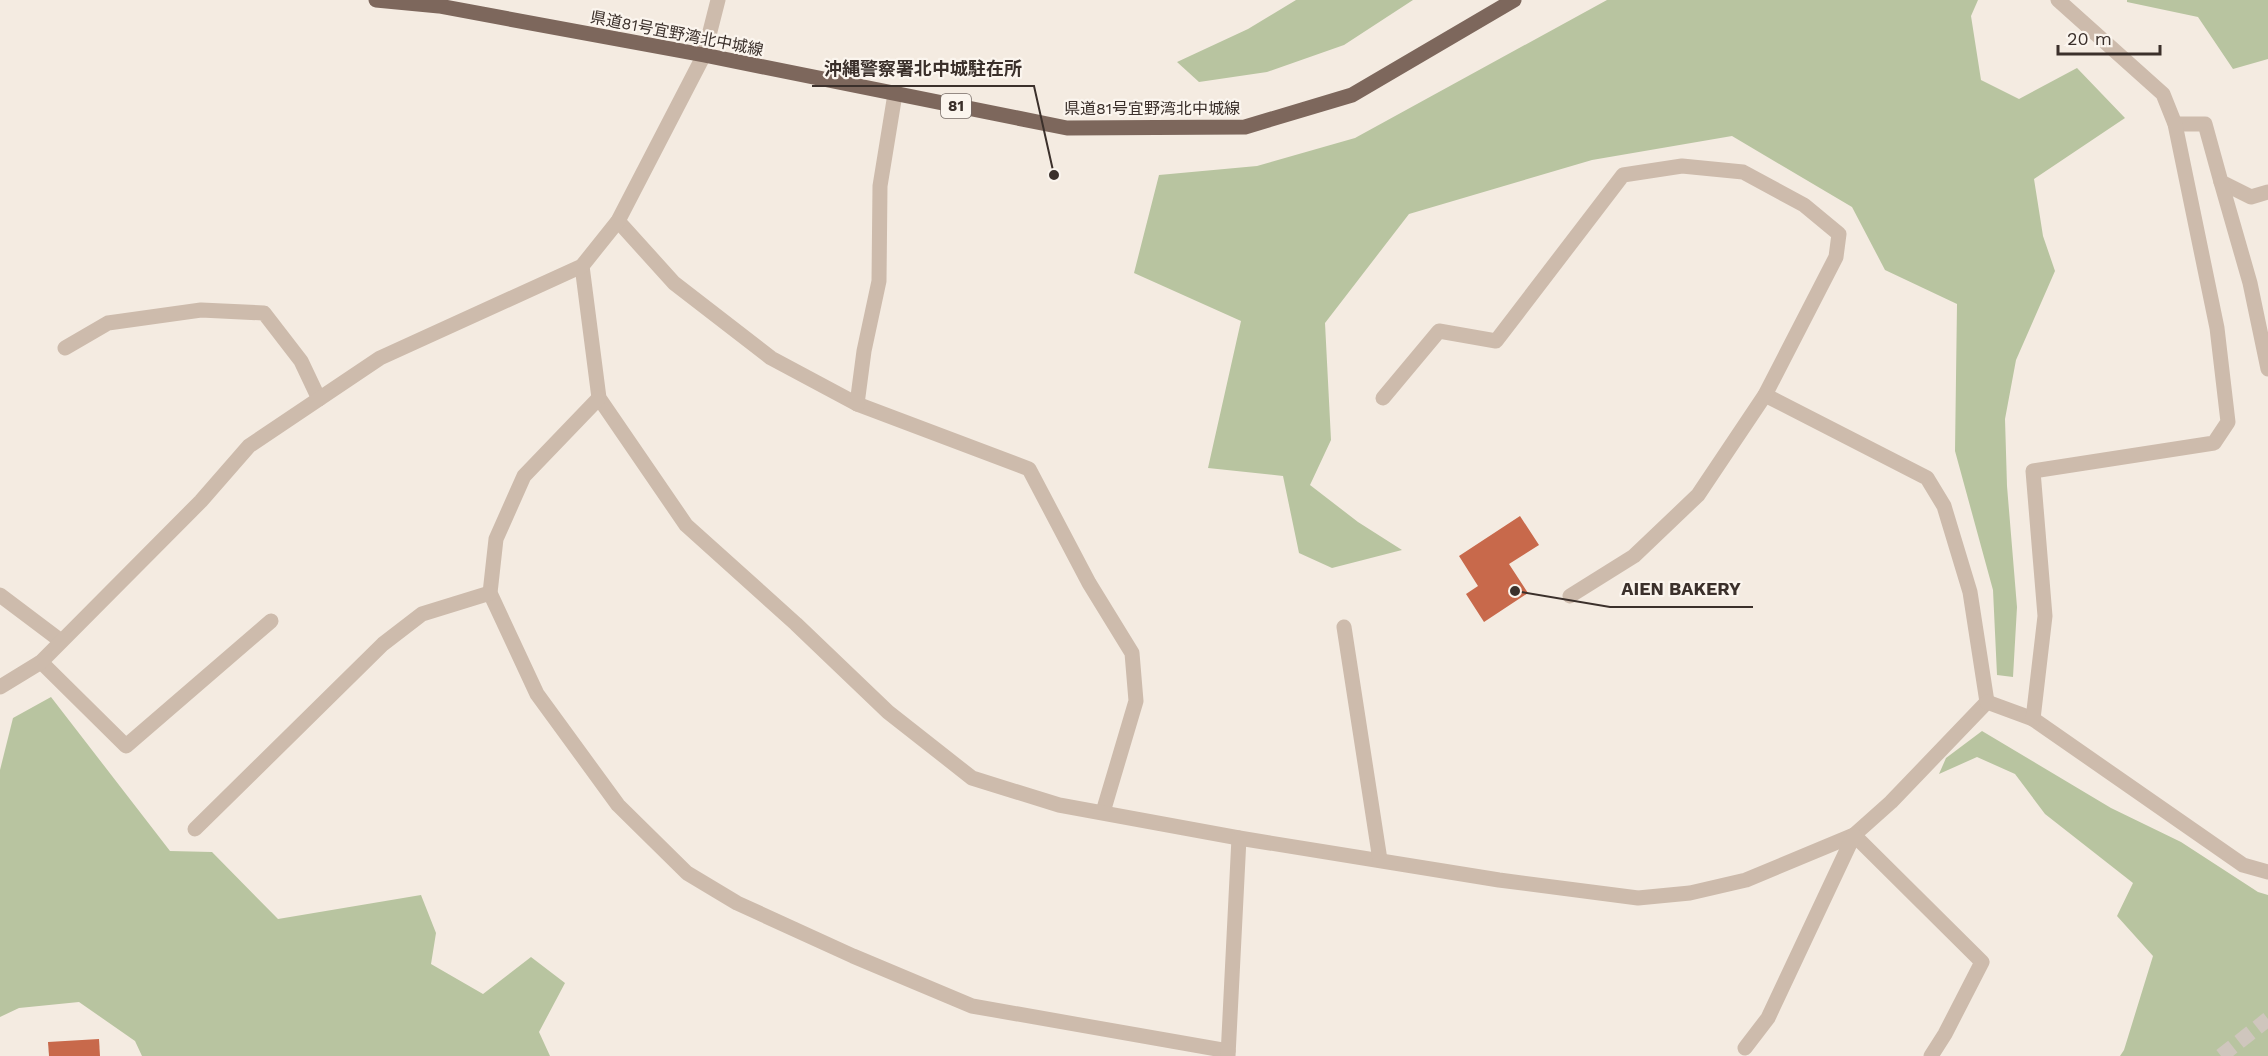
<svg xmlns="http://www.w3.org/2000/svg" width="2268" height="1056" font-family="'Work Sans','Noto Sans JP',sans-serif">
	<rect width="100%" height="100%" fill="#f4ebe1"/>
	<!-- green -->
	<g fill="#b8c4a0">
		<path d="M 1296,0 L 1413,0 L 1344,45 L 1267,72 L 1199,82 L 1177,62 L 1248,29 Z"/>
		<path d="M 1607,0 L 1978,0 L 1971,16 L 1981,80 L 2019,99 L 2077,68 L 2125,118 L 2034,179 L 2043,236 L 2055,271 L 2016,360 L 2005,419 L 2007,486 L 2017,607 L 2013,677 L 1997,675 L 1993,590 L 1955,451 L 1957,304 L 1885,270 L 1852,207 L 1732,136 L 1592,160 L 1409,214 L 1325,323 L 1331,440 L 1310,485 L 1358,522 L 1402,550 L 1332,568 L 1299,553 L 1283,476 L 1208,468 L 1241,321 L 1134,273 L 1159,175 L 1257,166 L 1355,138 Z"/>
		<path d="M 2127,0 L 2268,0 L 2268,59 L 2233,69 L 2198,17 L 2127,2 Z"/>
		<path d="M 51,697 L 170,851 L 212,852 L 278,919 L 421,895 L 436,933 L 431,964 L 483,994 L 531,957 L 565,983 L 539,1032 L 550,1056 L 142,1056 L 135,1041 L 79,1002 L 19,1008 L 0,1017 L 0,770 L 13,718 Z"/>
		<path d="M 1982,731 L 2111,808 L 2181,842 L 2258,892 L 2268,895 L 2268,1056 L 2120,1056 L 2124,1050 L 2153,956 L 2117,916 L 2133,883 L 2045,814 L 2015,774 L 1977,757 L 1939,774 L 1946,758 Z"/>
	</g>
	<!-- building -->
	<g fill="#c8694b">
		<path d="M 1520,516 L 1539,545 L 1509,564 L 1528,593 L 1484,622 L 1466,594 L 1478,586 L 1459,556 Z"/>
		<path d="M 99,1039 L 100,1056 L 49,1056 L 48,1042 Z"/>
	</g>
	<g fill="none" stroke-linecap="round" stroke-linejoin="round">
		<!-- primary-tunnel -->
		<path stroke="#cfc6bd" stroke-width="15" stroke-dasharray="15 8" stroke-linecap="butt" d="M 2221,1056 L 2268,1019"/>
		<!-- minor -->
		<g stroke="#cdbbac" stroke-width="15">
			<path d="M 2175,124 L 2205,124 L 2221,182 L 2251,197 L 2268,192"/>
			<path d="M 2221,182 L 2250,283 L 2268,369"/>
			<path d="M 618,221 L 674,283 L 771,358 L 857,404 L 1029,469 L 1089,583 L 1132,653 L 1136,701 L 1103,812"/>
			<path d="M 582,266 L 599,398 L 686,525 L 796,624 L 888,712 L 972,778 L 1059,805 L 1239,838 L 1499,880 L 1638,898 L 1690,893 L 1746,880 L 1854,835 L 1891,802 L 1987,702"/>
			<path d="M 65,348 L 108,323 L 201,310 L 264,313 L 301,361 L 319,399"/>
			<path d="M 1765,395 L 1927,478 L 1944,506 L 1970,592 L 1987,702"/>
			<path d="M 599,398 L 524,476 L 496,539 L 490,593 L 537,694 L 618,805 L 687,873 L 737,903 L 853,956 L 972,1006 L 1228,1051"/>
			<path d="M 1383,398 L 1439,331 L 1496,341 L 1623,175 L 1682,166 L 1743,172 L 1804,205 L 1839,234 L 1836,257 L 1765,395 L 1698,495 L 1634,556 L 1570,596"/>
			<path d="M 857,404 L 864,351 L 879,281 L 880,186 L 895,94"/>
			<path d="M 0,595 L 61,641"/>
			<path d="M 1344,627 L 1380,860"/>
			<path d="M 41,662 L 126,746 L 271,621"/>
			<path d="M 0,687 L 41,662 L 201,501 L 249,446 L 380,358 L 582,266 L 618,221 L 704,55 L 718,0"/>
			<path d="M 1987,702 L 2033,719 L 2243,865 L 2268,872"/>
			<path d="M 2033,719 L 2045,616 L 2033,471 L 2214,443 L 2228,422 L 2217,328 L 2175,124 L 2163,94 L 2058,0"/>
			<path d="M 195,829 L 383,644 L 422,614 L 490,593"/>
			<path d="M 1854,835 L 1982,962 L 1945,1034 L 1931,1056"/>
			<path d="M 1745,1048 L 1768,1018 L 1854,835"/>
			<path d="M 1228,1056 L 1239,838"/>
		</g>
		<!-- primary -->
		<path stroke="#7d675c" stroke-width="15" d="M 376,0 L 439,6 L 704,55 L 1067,128 L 1245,127 L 1352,95 L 1514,0"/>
	</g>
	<g text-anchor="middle" stroke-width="4.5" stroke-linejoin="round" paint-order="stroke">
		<!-- shield labels -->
		<rect fill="#fbf5ee" stroke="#756b66" stroke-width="1.5" x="941" y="94" width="30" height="24" rx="4.5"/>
		<g font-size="15" font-weight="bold" fill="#3b302b">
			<text x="956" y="111">81</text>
		</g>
		<!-- street labels -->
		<g font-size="16" fill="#3b302b" stroke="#fbf5ee">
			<text transform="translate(677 33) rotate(11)" y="6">県道81号宜野湾北中城線</text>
			<text x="1152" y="114">県道81号宜野湾北中城線</text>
		</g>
	</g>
	<!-- callouts -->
	<path fill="none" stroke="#3b302b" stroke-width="2" d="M1054 175L1034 86H812M1515 591L1610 607H1753"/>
	<g fill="#3b302b" stroke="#fbf5ee" stroke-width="2">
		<circle cx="1054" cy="175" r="6"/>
		<circle cx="1515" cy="591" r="6"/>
	</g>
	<g font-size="18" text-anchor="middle" font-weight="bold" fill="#3b302b" stroke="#fbf5ee" stroke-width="4.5" stroke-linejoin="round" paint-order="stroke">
		<text x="923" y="75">沖縄警察署北中城駐在所</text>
		<text x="1681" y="595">AIEN BAKERY</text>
	</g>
	<!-- scale -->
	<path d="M2058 45v9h102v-9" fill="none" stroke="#3b302b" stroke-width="3"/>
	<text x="2067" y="45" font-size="18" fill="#3b302b" stroke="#fbf5ee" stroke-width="4.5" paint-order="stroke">20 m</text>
</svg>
